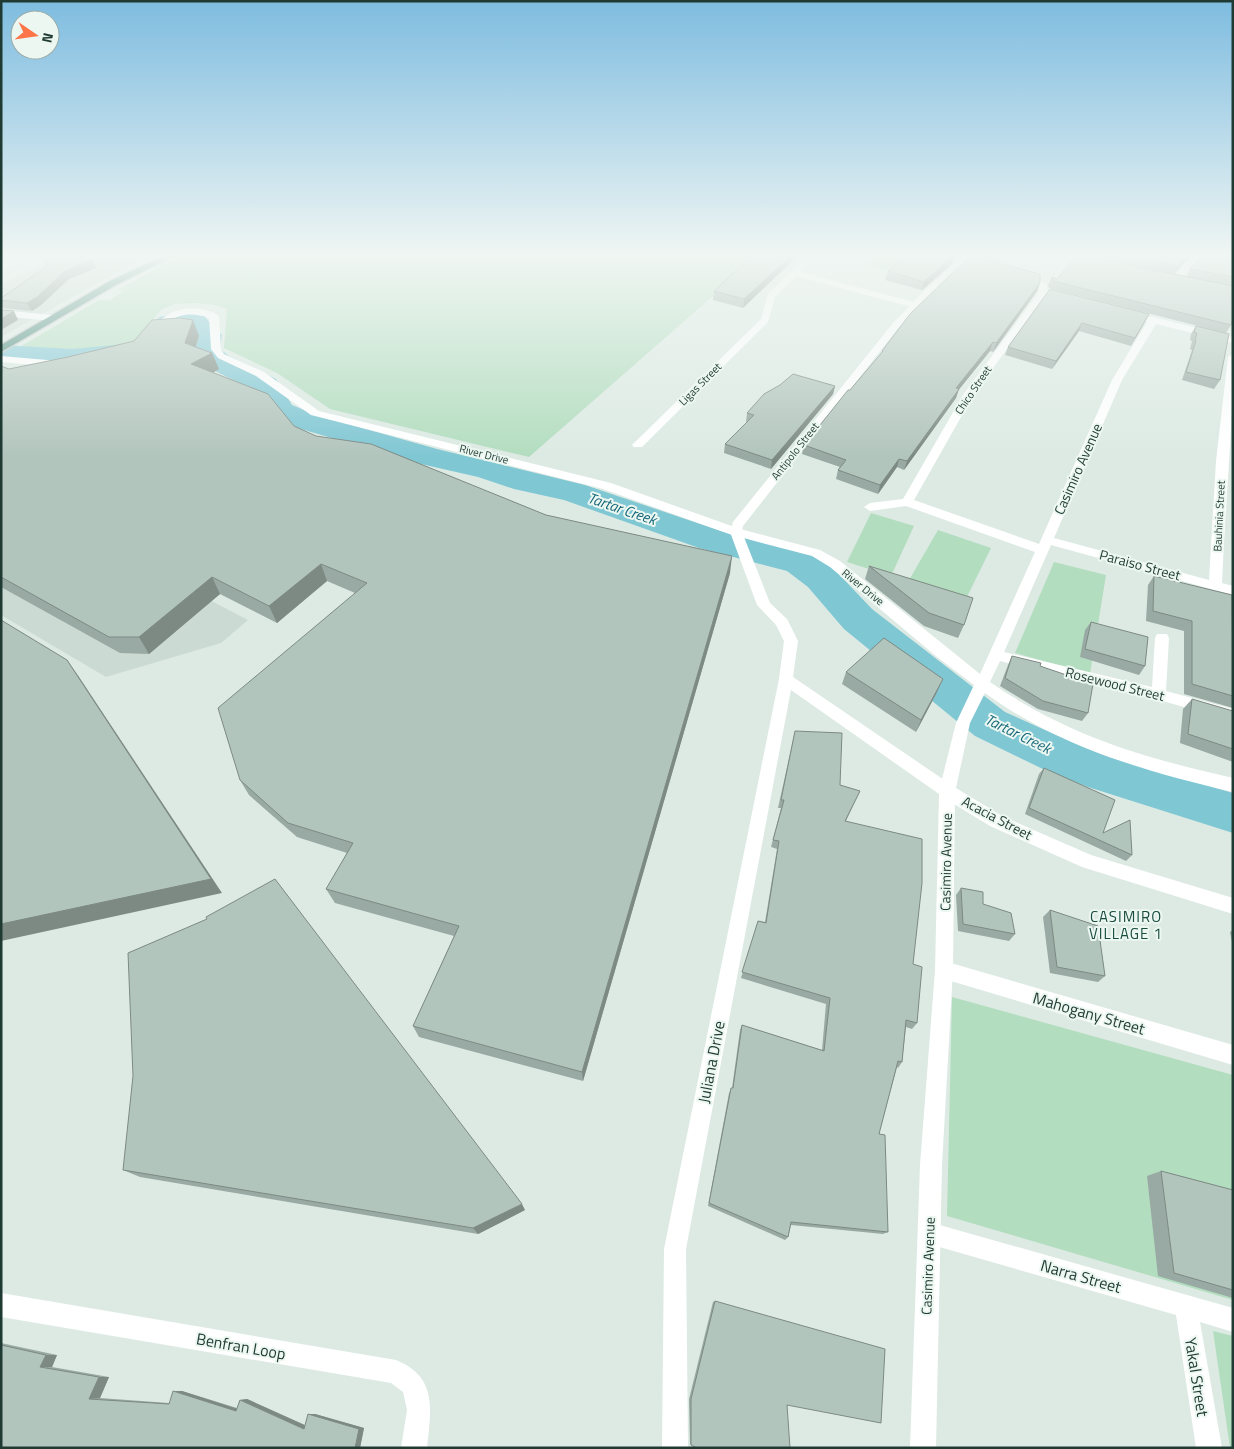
<svg xmlns="http://www.w3.org/2000/svg" width="1234" height="1449" font-family="'Titillium Web',sans-serif">
	<rect width="100%" height="100%" fill="#ddeae4"/>
	<!-- built -->
	<g fill="#cbdad3">
		<path d="M 65,254 L 154,254 L 139,260 L 1,337 L 1,284 Z"/>
		<path d="M 1,491 L 248,620 L 221,643 L 106,677 L 1,615 Z"/>
	</g>
	<!-- green -->
	<g fill="#b3ddbf">
		<path d="M 190,254 L 761,254 L 529,457 L 330,409 L 277,373 L 224,348 L 227,309 L 215,305 L 194,303 L 175,304 L 161,310 L 131,345 L 79,355 L 18,348 L 99,300 L 111,300 L 123,291 L 118,290 L 163,265 Z"/>
		<path d="M 880,254 L 891,254 L 938,267 L 923,281 L 867,264 Z"/>
		<path d="M 871,513 L 914,526 L 891,576 L 847,562 Z"/>
		<path d="M 938,530 L 991,548 L 962,607 L 905,587 Z"/>
		<path d="M 1054,562 L 1106,575 L 1090,674 L 1015,653 Z"/>
		<path d="M 952,997 L 1233,1075 L 1233,1300 L 947,1216 Z"/>
		<path d="M 1213,1331 L 1233,1336 L 1233,1448 L 1230,1448 Z"/>
	</g>
	<g fill="none" stroke-linecap="round" stroke-linejoin="round">
		<!-- river -->
		<path fill="#80c7d4" fill-rule="evenodd" d="M 179,313 L 204,316 L 222,335 L 220,349 L 229,356 L 276,379 L 292,405 L 316,415 L 437,449 L 585,485 L 721,531 L 812,553 L 834,569 L 872,609 L 1005,712 L 1083,747 L 1109,757 L 1233,793 L 1233,833 L 1088,787 L 1051,773 L 975,736 L 844,629 L 808,587 L 787,571 L 699,548 L 564,500 L 514,489 L 478,477 L 421,464 L 294,427 L 270,417 L 255,391 L 209,368 L 192,352 L 194,336 L 187,329 L 177,329 L 152,356 L 142,358 L 72,365 L 1,361 L 1,345 L 72,349 L 134,343 L 159,317 Z"/>
		<!-- trunk casing -->
		<g stroke="#bcc4c2" stroke-width="3">
			<path id="trunk" d="M 168,254 L 178,254 L 116,285 L 1,352 L 1,345 L 110,281 Z"/>
		</g>
		<!-- minor -->
		<g fill="#fff" fill-rule="evenodd">
			<path d="M 23,254 L 33,254 L 1,271 L 1,265 Z"/>
			<path d="M 809,254 L 817,254 L 800,272 L 918,303 L 920,305 L 915,308 L 796,276 L 775,297 L 768,322 L 642,447 L 634,447 L 632,445 L 634,443 L 761,319 L 768,294 Z"/>
			<path d="M 927,254 L 939,254 L 965,262 L 961,265 Z"/>
			<path d="M 1194,254 L 1202,254 L 1181,280 L 1175,280 L 1175,276 Z"/>
			<path d="M 1042,281 L 1046,284 L 1048,292 L 973,396 L 914,500 L 1039,544 L 1112,380 L 1147,322 L 1141,320 L 1141,316 L 1153,317 L 1233,337 L 1233,343 L 1156,324 L 1122,380 L 1054,538 L 1209,580 L 1216,461 L 1228,357 L 1233,354 C 1233,431 1225,507 1222,583 L 1233,586 L 1233,595 L 1051,545 L 1004,652 L 1152,687 L 1155,638 L 1157,634 L 1167,634 L 1169,638 L 1166,691 L 1233,709 L 1233,721 L 1159,700 L 1000,661 L 990,682 C 1068,736 1142,757 1233,778 L 1233,792 C 1144,771 1059,747 985,693 L 970,723 L 956,788 L 1002,816 L 1091,855 L 1233,898 L 1233,914 L 1082,867 L 990,826 L 941,796 L 939,791 L 956,723 L 974,685 L 937,657 L 830,567 L 812,556 L 732,535 L 603,489 L 311,415 L 256,376 L 218,358 L 211,349 L 209,318 C 185,309 170,317 154,337 L 148,337 L 146,335 C 160,317 177,305 200,309 C 207,310 214,312 219,316 L 221,349 L 224,354 L 264,372 L 319,411 L 611,483 L 740,529 L 820,550 L 840,561 L 980,674 L 1035,552 L 906,506 L 870,511 L 864,507 L 870,503 L 903,499 L 963,395 L 1039,292 L 1038,284 Z"/>
			<path d="M 1,310 L 52,315 L 57,318 L 52,321 L 1,316 Z"/>
			<path d="M 1,356 L 59,361 L 64,364 L 59,367 L 1,362 Z"/>
			<path d="M 786,674 L 791,675 L 793,679 L 686,1249 L 688,1448 L 662,1448 L 664,1249 L 779,679 L 781,675 Z"/>
			<path d="M 944,961 L 1233,1045 L 1233,1065 L 944,979 L 937,976 L 935,970 L 937,964 Z"/>
			<path d="M 929,1222 L 1233,1308 L 1233,1332 L 1200,1322 L 1222,1448 L 1196,1448 L 1176,1315 L 929,1244 L 921,1241 L 918,1233 L 921,1225 Z"/>
			<path d="M 1,1293 L 396,1360 C 438,1377 431,1410 427,1448 L 401,1448 L 407,1410 L 403,1392 L 391,1383 L 1,1317 Z"/>
		</g>
		<!-- tertiary -->
		<path fill="#fff" fill-rule="evenodd" d="M 966,254 L 975,254 L 929,296 L 899,327 L 743,526 L 742,532 L 770,603 L 787,619 L 798,641 L 793,677 L 953,786 L 955,791 L 953,970 L 942,1165 L 936,1448 L 910,1448 L 920,1165 L 935,970 L 939,794 L 781,683 L 779,679 L 784,641 L 776,625 L 757,605 L 730,532 L 733,522 L 893,323 L 923,292 Z"/>
		<!-- trunk -->
		<use href="#trunk" fill="#438676" fill-rule="evenodd"/>
	</g>
	<!-- wall -->
	<g fill="#99a9a3">
		<path d="M 754,254 L 743,308 L 713,300 L 714,291 Z"/>
		<path d="M 908,254 L 963,254 L 959,258 L 954,257 L 952,264 L 922,290 L 885,280 L 888,271 Z"/>
		<path d="M 1101,254 L 1192,254 L 1174,274 L 1137,266 L 1101,255 Z"/>
		<path d="M 1233,254 L 1233,317 L 1231,325 L 1226,333 L 1049,288 L 1048,285 L 1052,277 L 1057,279 L 1138,267 L 1187,276 L 1190,269 Z"/>
		<path d="M 1000,260 L 999,264 L 1040,283 L 1037,291 L 993,352 L 990,351 L 959,389 L 956,398 L 904,470 L 897,467 L 878,494 L 836,479 L 838,470 L 840,467 L 802,454 L 804,445 L 881,354 L 882,351 Z"/>
		<path d="M 44,262 L 97,268 L 69,279 L 41,305 L 32,311 L 3,308 L 1,306 L 1,298 L 46,267 Z"/>
		<path d="M 1050,289 L 1149,314 L 1131,346 L 1079,331 L 1052,369 L 1005,355 L 1008,347 Z"/>
		<path d="M 1196,326 L 1220,380 L 1214,389 L 1182,380 L 1192,350 L 1190,349 L 1192,341 L 1190,340 L 1191,334 Z"/>
		<path d="M 199,336 L 196,347 L 219,369 L 213,373 L 294,426 L 316,436 L 546,515 L 730,573 L 583,1081 L 419,1037 L 413,1026 L 454,936 L 335,903 L 326,889 L 347,853 L 297,837 L 249,795 L 240,780 L 355,593 L 327,581 L 277,623 L 220,594 L 149,654 L 120,653 L 1,587 L 1,366 L 9,369 L 68,357 L 134,341 Z"/>
		<path d="M 835,386 L 833,394 L 771,469 L 724,453 L 725,444 L 747,422 L 746,422 L 747,413 Z"/>
		<path d="M 869,566 L 964,625 L 958,638 L 924,626 L 865,579 Z"/>
		<path d="M 1154,576 L 1233,621 L 1233,708 L 1184,694 L 1184,631 L 1146,621 L 1148,585 Z"/>
		<path d="M 1091,622 L 1145,666 L 1139,675 L 1080,657 L 1085,630 Z"/>
		<path d="M 1012,656 L 1088,713 L 1082,721 L 1038,709 L 1000,686 L 1008,665 Z"/>
		<path d="M 846,672 L 937,692 L 916,732 L 842,684 Z"/>
		<path d="M 1192,699 L 1233,711 L 1233,762 L 1180,743 L 1183,709 Z"/>
		<path d="M 795,731 L 840,785 L 860,791 L 846,821 L 913,964 L 917,1023 L 912,1029 L 906,1027 L 902,1062 L 898,1068 L 897,1067 L 879,1134 L 888,1232 L 883,1234 L 791,1225 L 788,1237 L 785,1240 L 708,1206 L 729,1093 L 732,1088 L 740,1030 L 742,1025 L 822,1050 L 826,1004 L 741,978 L 758,921 L 765,922 L 777,849 L 771,847 L 781,808 L 778,808 Z"/>
		<path d="M 1044,768 L 1103,833 L 1132,855 L 1126,861 L 1025,814 L 1039,774 Z"/>
		<path d="M 961,888 L 1015,934 L 1009,941 L 958,931 L 956,895 Z"/>
		<path d="M 1050,910 L 1105,976 L 1098,982 L 1050,973 L 1043,917 Z"/>
		<path d="M 1233,930 L 1233,947 L 1230,932 Z"/>
		<path d="M 123,1170 L 525,1210 L 478,1234 L 140,1177 Z"/>
		<path d="M 1161,1171 L 1233,1190 L 1233,1298 L 1158,1276 L 1147,1176 Z"/>
		<path d="M 715,1301 L 787,1405 L 691,1445 L 690,1444 L 689,1399 L 713,1302 Z"/>
		<path d="M 1,1343 L 57,1355 L 52,1367 L 109,1377 L 100,1398 L 169,1403 L 182,1391 L 237,1408 L 240,1400 L 247,1399 L 305,1425 L 308,1414 L 315,1414 L 364,1428 L 360,1448 L 1,1448 Z"/>
	</g>
	<!-- shaded-wall -->
	<g fill="#7d8a84">
		<path d="M 793,254 L 800,254 L 743,308 L 744,299 Z"/>
		<path d="M 1189,254 L 1192,254 L 1174,274 L 1178,266 Z"/>
		<path d="M 954,255 L 952,264 L 922,290 L 924,282 Z"/>
		<path d="M 93,260 L 97,268 L 69,279 L 41,305 L 32,311 L 27,303 L 65,271 Z"/>
		<path d="M 1040,283 L 1037,291 L 993,352 L 996,343 Z"/>
		<path d="M 14,311 L 18,320 L 1,330 L 1,319 Z"/>
		<path d="M 1149,314 L 1145,322 L 1131,346 L 1135,338 Z"/>
		<path d="M 193,320 L 199,336 L 191,359 L 185,343 Z"/>
		<path d="M 1082,323 L 1079,331 L 1052,369 L 1056,361 Z"/>
		<path d="M 993,342 L 990,351 L 953,397 L 956,388 Z"/>
		<path d="M 212,353 L 219,369 L 198,381 L 191,364 Z"/>
		<path d="M 835,386 L 833,394 L 771,469 L 772,460 Z"/>
		<path d="M 959,389 L 956,398 L 904,470 L 907,461 Z"/>
		<path d="M 899,459 L 897,467 L 878,494 L 880,485 Z"/>
		<path d="M 732,556 L 730,573 L 583,1081 L 582,1072 Z"/>
		<path d="M 321,564 L 327,581 L 277,623 L 269,606 Z"/>
		<path d="M 212,577 L 220,594 L 149,654 L 139,637 Z"/>
		<path d="M 67,660 L 79,677 L 222,893 L 1,941 L 1,924 Z"/>
		<path d="M 943,679 L 937,692 L 916,732 L 921,720 Z"/>
		<path d="M 522,1204 L 525,1210 L 478,1234 L 473,1228 Z"/>
		<path d="M 46,1355 L 57,1355 L 52,1367 L 40,1367 Z"/>
		<path d="M 99,1377 L 109,1377 L 100,1398 L 89,1399 Z"/>
		<path d="M 173,1391 L 182,1391 L 244,1411 L 236,1411 Z"/>
		<path d="M 247,1399 L 311,1428 L 304,1429 L 240,1400 Z"/>
		<path d="M 308,1414 L 315,1414 L 364,1428 L 360,1448 L 355,1448 Z"/>
	</g>
	<!-- building -->
	<g fill="#b2c5bd" stroke="#7d8a84">
		<path d="M 64,254 L 76,254 L 93,260 L 65,271 L 37,297 L 27,303 L 1,300 L 1,298 L 49,265 L 44,262 Z"/>
		<path d="M 754,254 L 793,254 L 744,299 L 714,291 Z"/>
		<path d="M 908,254 L 949,254 L 954,255 L 924,282 L 888,271 Z"/>
		<path d="M 972,254 L 1000,260 L 998,263 L 1040,274 L 1040,283 L 996,343 L 993,342 L 956,388 L 959,389 L 907,461 L 899,459 L 880,485 L 838,470 L 846,460 L 804,445 L 848,390 L 850,390 L 883,351 L 882,351 L 910,314 Z"/>
		<path d="M 1078,254 L 1094,254 L 1138,267 L 1233,286 L 1233,317 L 1231,325 L 1053,281 L 1052,277 L 1057,279 Z"/>
		<path d="M 1126,254 L 1189,254 L 1178,266 L 1141,258 Z"/>
		<path d="M 1203,254 L 1233,254 L 1233,277 L 1190,269 Z"/>
		<path d="M 1050,289 L 1149,314 L 1135,338 L 1082,323 L 1056,361 L 1008,347 Z"/>
		<path d="M 1,310 L 14,311 L 1,319 Z"/>
		<path d="M 180,318 L 193,320 L 185,343 L 212,353 L 191,364 L 268,394 L 294,426 L 316,436 L 371,444 L 546,515 L 732,556 L 582,1072 L 413,1026 L 459,926 L 326,889 L 353,843 L 288,823 L 240,780 L 218,708 L 367,583 L 321,564 L 269,606 L 212,577 L 139,637 L 109,637 L 1,577 L 1,366 L 9,369 L 68,357 L 134,341 L 152,320 Z"/>
		<path d="M 1196,326 L 1229,334 L 1220,380 L 1186,372 L 1196,341 L 1195,341 L 1197,333 L 1194,332 Z"/>
		<path d="M 793,374 L 835,386 L 772,460 L 725,444 L 754,415 L 747,413 L 764,394 L 780,385 Z"/>
		<path d="M 869,566 L 973,598 L 964,625 L 929,613 Z"/>
		<path d="M 1154,576 L 1232,595 L 1233,696 L 1192,684 L 1192,621 L 1153,611 Z"/>
		<path d="M 1,620 L 67,660 L 211,879 L 1,924 Z"/>
		<path d="M 1091,622 L 1148,637 L 1145,666 L 1085,649 Z"/>
		<path d="M 884,638 L 943,679 L 921,720 L 846,672 Z"/>
		<path d="M 1012,656 L 1041,663 L 1040,666 L 1093,684 L 1088,713 L 1043,701 L 1005,678 Z"/>
		<path d="M 1192,699 L 1233,711 L 1233,749 L 1188,734 Z"/>
		<path d="M 795,731 L 842,733 L 840,785 L 860,791 L 845,821 L 922,839 L 922,883 L 913,964 L 922,967 L 917,1023 L 906,1020 L 902,1062 L 898,1061 L 879,1134 L 885,1135 L 888,1232 L 791,1222 L 788,1237 L 709,1203 L 731,1088 L 733,1088 L 742,1025 L 824,1051 L 830,998 L 742,972 L 758,921 L 766,923 L 779,841 L 773,840 L 784,800 L 781,800 Z"/>
		<path d="M 1044,768 L 1115,800 L 1103,833 L 1130,820 L 1132,855 L 1029,808 Z"/>
		<path d="M 275,879 L 522,1204 L 473,1228 L 123,1170 L 133,1076 L 128,953 L 207,919 L 206,917 Z"/>
		<path d="M 961,888 L 983,892 L 983,904 L 1011,913 L 1015,934 L 963,924 Z"/>
		<path d="M 1050,910 L 1098,926 L 1105,976 L 1057,967 Z"/>
		<path d="M 1161,1171 L 1233,1190 L 1233,1290 L 1174,1273 Z"/>
		<path d="M 715,1301 L 885,1349 L 881,1423 L 787,1405 L 790,1448 L 697,1448 L 691,1445 L 691,1399 Z"/>
		<path d="M 1,1345 L 46,1355 L 40,1367 L 99,1377 L 89,1399 L 169,1404 L 173,1391 L 236,1411 L 240,1400 L 304,1429 L 308,1414 L 359,1429 L 355,1448 L 1,1448 Z"/>
	</g>
	<!-- sky -->
	<linearGradient id="sky" x2="0" y2="1"><stop stop-color="#7ebce0"/><stop offset="0.56" stop-color="#f0f6f3"/><stop offset="1" stop-color="#f0f6f3" stop-opacity="0"/></linearGradient>
	<rect width="1234" height="456" fill="url(#sky)"/>
	<g text-anchor="middle" stroke-width="4" stroke-linejoin="round" paint-order="stroke">
		<!-- far-street labels -->
		<g font-size="11" fill="#1e3a32" stroke="#edf7f2">
			<text transform="translate(700 384) rotate(-45)" y="4">Ligas Street</text>
			<text transform="translate(973 390) rotate(-56)" y="4">Chico Street</text>
			<text transform="translate(795 451) rotate(-52)" y="4">Antipolo Street</text>
			<text transform="translate(484 454) rotate(14)" y="4">River Drive</text>
			<text transform="translate(1219 516) rotate(-87)" y="4">Bauhinia Street</text>
			<text transform="translate(863 587) rotate(39)" y="4">River Drive</text>
		</g>
		<!-- street labels -->
		<g font-size="14" fill="#1e3a32" stroke="#edf7f2">
			<text transform="translate(1078 469) rotate(-66)" y="5">Casimiro Avenue</text>
			<text transform="translate(1140 565) rotate(15)" y="5">Paraiso Street</text>
			<text transform="translate(1115 684) rotate(14)" y="5">Rosewood Street</text>
			<text transform="translate(997 818) rotate(28)" y="5">Acacia Street</text>
			<text transform="translate(946 862) rotate(-89)" y="5">Casimiro Avenue</text>
			<text transform="translate(928 1266) rotate(-88)" y="5">Casimiro Avenue</text>
		</g>
		<!-- water labels -->
		<g font-size="15" font-style="italic" fill="#156879" stroke="#edf7f2">
			<text transform="translate(622 509) rotate(19)" y="5">Tartar Creek</text>
			<text transform="translate(1018 734) rotate(26)" y="5">Tartar Creek</text>
		</g>
		<!-- neighbourhood labels -->
		<g font-size="15" letter-spacing="1" fill="#194d40" stroke="#edf7f2">
			<text x="1126" y="922">CASIMIRO<tspan x="1126" dy="17">VILLAGE 1</tspan></text>
		</g>
		<!-- near-street labels -->
		<g font-size="16" fill="#1e3a32" stroke="#edf7f2">
			<text transform="translate(1089 1013) rotate(16)" y="6">Mahogany Street</text>
			<text transform="translate(711 1062) rotate(-79)" y="6">Juliana Drive</text>
			<text transform="translate(1081 1276) rotate(16)" y="6">Narra Street</text>
			<text transform="translate(241 1346) rotate(10)" y="6">Benfran Loop</text>
			<text transform="translate(1197 1377) rotate(81)" y="6">Yakal Street</text>
		</g>
	</g>
	<!-- border -->
	<rect width="1234" height="1449" fill="none" stroke="#1e3a32" stroke-width="5"/>
	<!-- north arrow -->
	<g transform="translate(35 35) rotate(103)"><circle r="24" fill="#edf7f2" stroke="#9aaba5"/>
	<path d="M0-4L9 19L0 12L-9 19Z" fill="#fb7549"/>
	<text y="-8" font-size="14" font-weight="bold" text-anchor="middle" fill="#1e3a32">N</text>
	</g>
</svg>
